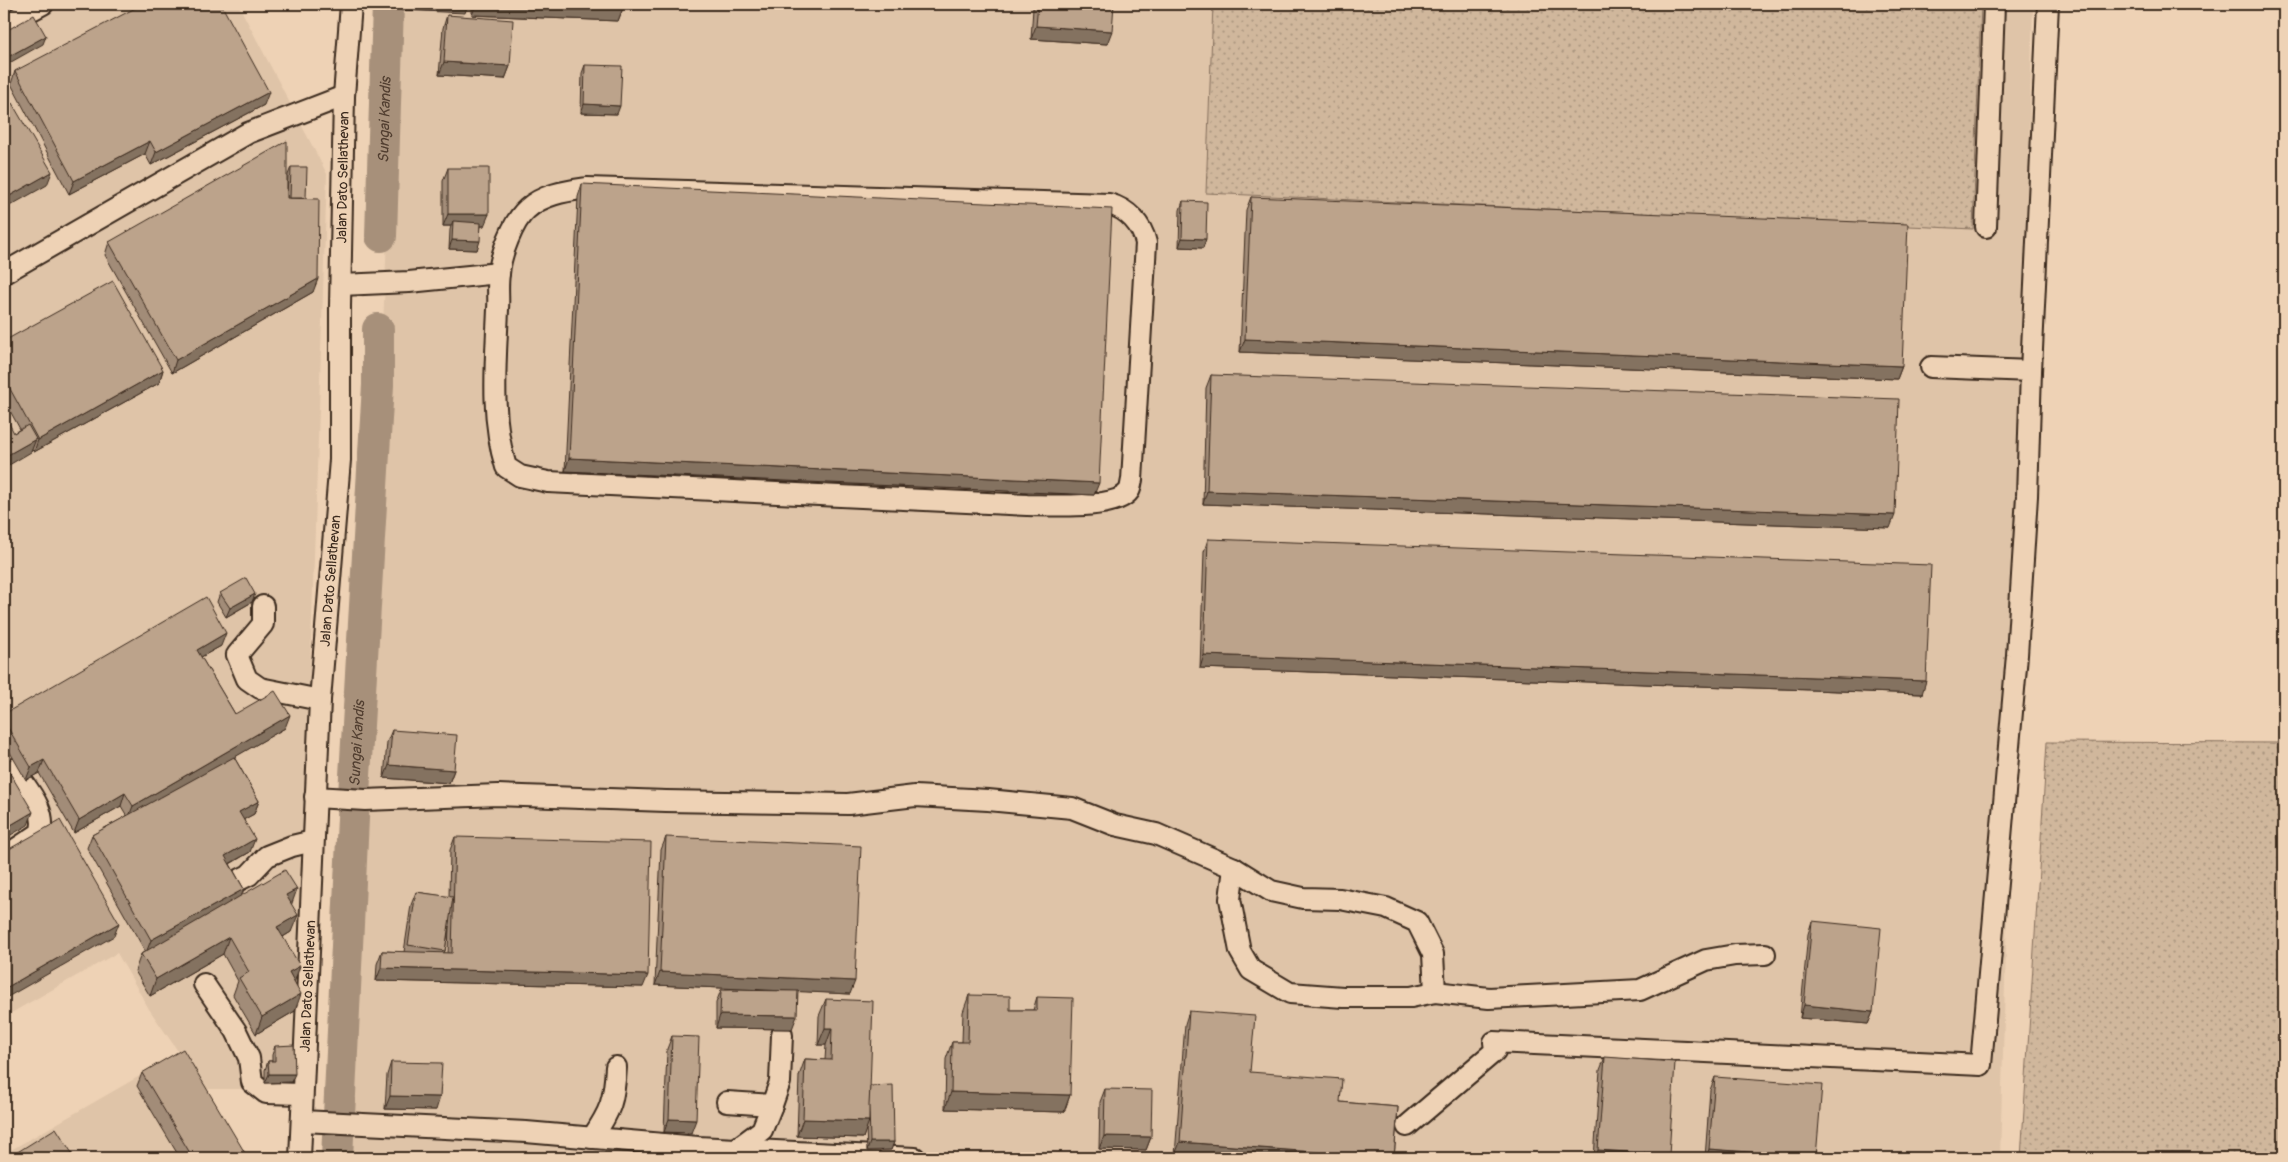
<svg xmlns="http://www.w3.org/2000/svg" width="2288" height="1162" font-family="Pangolin,sans-serif">
	<defs>
		<pattern id="grass-dots" width="8" height="8" patternUnits="userSpaceOnUse" patternTransform="scale(1.25)"><rect width="8" height="8" fill="#d0b79c"/><path d="M2 2h.1M6 6h.1" fill="none" stroke="#aa957f" stroke-width="1.8" stroke-linecap="round"/></pattern>
	</defs>
	<rect width="100%" height="100%" fill="#eed2b5"/>
	<filter id="ink" filterUnits="userSpaceOnUse"><feTurbulence type="fractalNoise" baseFrequency=".02" numOctaves="2"/><feDisplacementMap in="SourceGraphic" scale="10" xChannelSelector="R" yChannelSelector="G"/><feConvolveMatrix kernelMatrix="1 2 1 2 8 2 1 2 1" color-interpolation-filters="sRGB"/></filter>
	<g filter="url(#ink)">
		<!-- built -->
		<g fill="#dfc4a8">
			<path d="M 4,4 L 238,4 L 327,174 L 296,1089 L 204,1089 L 149,1009 L 117,953 L 4,1017 Z"/>
			<path d="M 398,4 L 2033,4 L 2000,1158 L 344,1158 Z"/>
			<path d="M 178,1054 L 239,1158 L 4,1158 L 4,1154 Z"/>
		</g>
		<!-- grass -->
		<g fill="url(#grass-dots)" stroke="#86705d">
			<path d="M 1213,4 L 1981,4 L 1973,229 L 1206,193 Z"/>
			<path d="M 2047,742 L 2284,743 L 2284,1158 L 2021,1158 Z"/>
		</g>
		<g fill="none" stroke-linecap="round" stroke-linejoin="round">
			<!-- river -->
			<g stroke="#a7907a" stroke-width="32">
				<path id="s1" d="M 381,236 L 388,4"/>
				<path id="s2" d="M 337,1158 L 355,776 L 378,385 L 378,329"/>
			</g>
			<!-- minor casing -->
			<g stroke="#3b2a1e" stroke-width="24">
				<g id="minor">
					<path d="M 4,25 L 43,4"/>
					<path d="M 587,188 L 1109,204 C 1128,209 1142,225 1146,243 L 1132,480 C 1131,483 1131,488 1129,491 C 1116,510 1049,505 1027,505 L 548,482 L 520,476 L 506,467 C 490,416 496,361 498,309 C 499,297 497,286 499,274 C 500,256 513,221 527,209 C 543,194 567,191 587,188 Z"/>
					<path d="M 1986,227 L 1994,4"/>
					<path d="M 4,273 L 248,133 L 344,96"/>
					<path d="M 341,285 L 409,282 L 499,273"/>
					<path d="M 1931,367 L 2031,371"/>
					<path d="M 263,606 L 263,624 L 237,655 L 247,679 L 260,688 L 320,700"/>
					<path d="M 315,797 L 365,800 L 498,795 L 666,801 L 848,804 L 915,796 L 988,800 L 1072,808 L 1115,825 L 1156,834 L 1234,868 L 1271,891 L 1303,898 L 1340,899 L 1386,908 L 1417,922 L 1433,954 L 1435,992 L 1489,998 L 1640,990 L 1706,960 L 1735,955 L 1765,954"/>
					<path d="M 4,857 L 40,833 C 49,811 25,787 14,769"/>
					<path d="M 1234,868 L 1230,899 L 1240,951 L 1251,970 L 1290,993 L 1343,997 L 1411,997 L 1435,992"/>
					<path d="M 235,882 L 249,875 L 267,856 L 292,846 L 313,841"/>
					<path d="M 204,984 L 236,1031 L 249,1058 L 252,1082 L 266,1093 L 302,1094"/>
					<path d="M 727,1102 L 772,1105"/>
					<path d="M 302,1121 L 526,1132 L 698,1147 L 915,1158"/>
					<path d="M 1407,1126 L 1495,1051 L 1494,1042 L 1981,1065 L 2017,655 L 2027,496 L 2031,371 L 2048,4"/>
					<path d="M 592,1138 C 611,1110 614,1101 616,1067"/>
					<path d="M 736,1149 L 762,1130 L 772,1105 L 780,1082 L 782,1035"/>
					<path id="s3" d="M 300,1158 L 320,700 L 340,460 L 340,306 L 344,96 L 351,4"/>
				</g>
			</g>
			<!-- minor -->
			<use href="#minor" stroke="#eed2b5" stroke-width="20"/>
		</g>
		<!-- wall -->
		<g fill="#a28c78" stroke="#3b2a1e" fill-rule="evenodd">
			<path d="M 472,4 L 623,4 L 623,8 L 618,21 L 472,15 Z"/>
			<path d="M 1035,4 L 1114,4 L 1107,44 L 1031,39 L 1033,8 Z"/>
			<path d="M 447,15 L 510,66 L 505,79 L 439,75 L 443,28 Z"/>
			<path d="M 585,65 L 617,114 L 581,113 L 582,73 Z"/>
			<path d="M 15,71 L 264,105 L 151,165 L 145,154 L 69,194 L 11,84 Z"/>
			<path d="M 291,167 L 306,198 L 313,292 L 172,373 L 105,255 L 109,242 L 287,198 L 288,175 Z"/>
			<path d="M 448,168 L 484,226 L 481,226 L 477,250 L 449,249 L 450,230 L 451,226 L 443,226 L 443,181 Z"/>
			<path d="M 582,184 L 1094,495 L 565,471 L 578,197 Z"/>
			<path d="M 1251,197 L 1902,366 L 1897,379 L 1240,352 L 1246,210 Z"/>
			<path d="M 1183,201 L 1203,248 L 1179,247 L 1180,210 Z"/>
			<path d="M 4,341 L 163,370 L 159,383 L 34,452 L 32,450 L 31,452 L 14,433 L 20,429 L 4,400 Z"/>
			<path d="M 1211,375 L 1890,528 L 1203,504 L 1206,388 Z"/>
			<path d="M 1208,539 L 1922,694 L 1200,668 L 1204,552 Z"/>
			<path d="M 220,593 L 252,602 L 226,617 L 217,602 Z"/>
			<path d="M 221,646 L 201,657 L 235,714 L 285,728 L 234,757 L 259,801 L 254,814 L 244,819 L 250,852 L 230,864 L 244,889 L 241,895 L 291,904 L 291,932 L 283,937 L 294,982 L 295,1011 L 256,1034 L 233,995 L 238,981 L 223,954 L 150,996 L 135,971 L 141,954 L 145,951 L 87,848 L 92,835 L 127,816 L 121,806 L 74,833 L 39,773 L 26,780 L 4,742 L 4,714 Z"/>
			<path d="M 392,730 L 454,770 L 449,783 L 384,778 L 387,742 Z"/>
			<path d="M 455,837 L 643,987 L 376,981 L 377,964 L 382,951 L 404,952 L 411,905 L 416,892 L 449,897 L 450,850 ZM 449,926 L 448,953 L 444,953 L 445,951 Z"/>
			<path d="M 666,837 L 850,994 L 798,991 L 792,1029 L 716,1028 L 716,1003 L 721,990 L 792,991 L 655,985 L 661,850 Z"/>
			<path d="M 1812,921 L 1873,1012 L 1868,1024 L 1800,1018 L 1808,934 Z"/>
			<path d="M 969,995 L 1010,1010 L 1033,1010 L 1037,997 L 1070,1095 L 1064,1112 L 945,1109 L 946,1059 L 952,1042 L 962,1042 L 963,1012 Z"/>
			<path d="M 826,999 L 870,1086 L 894,1142 L 891,1150 L 867,1151 L 866,1127 L 863,1138 L 797,1136 L 799,1076 L 805,1059 L 825,1060 L 826,1045 L 818,1045 L 819,1016 Z"/>
			<path d="M 1189,1011 L 1250,1072 L 1340,1102 L 1398,1107 L 1394,1158 L 1221,1158 L 1175,1155 L 1185,1024 Z"/>
			<path d="M 672,1036 L 691,1133 L 664,1132 L 667,1049 Z"/>
			<path d="M 275,1046 L 291,1082 L 265,1083 L 265,1070 L 268,1061 L 272,1061 L 272,1055 Z"/>
			<path d="M 1605,1057 L 1669,1155 L 1667,1158 L 1594,1158 L 1600,1070 Z"/>
			<path d="M 391,1062 L 436,1110 L 385,1109 L 387,1075 Z"/>
			<path d="M 142,1073 L 248,1158 L 180,1158 L 137,1086 Z"/>
			<path d="M 1715,1077 L 1816,1157 L 1816,1158 L 1705,1158 L 1710,1090 Z"/>
			<path d="M 1105,1089 L 1151,1137 L 1146,1150 L 1099,1149 L 1100,1102 Z"/>
		</g>
		<!-- shaded-wall -->
		<g fill="#847261" stroke="#3b2a1e">
			<path d="M 404,4 L 468,4 L 465,13 L 401,10 Z"/>
			<path d="M 476,4 L 523,4 L 623,8 L 618,21 L 472,15 Z"/>
			<path d="M 1130,4 L 1209,4 L 1207,9 Z"/>
			<path d="M 1036,26 L 1112,31 L 1107,44 L 1031,39 Z"/>
			<path d="M 46,36 L 43,44 L 4,66 L 4,59 Z"/>
			<path d="M 444,62 L 510,66 L 505,79 L 439,75 Z"/>
			<path d="M 269,92 L 264,105 L 151,165 L 156,152 Z"/>
			<path d="M 584,104 L 620,106 L 617,114 L 581,113 Z"/>
			<path d="M 150,141 L 145,154 L 69,194 L 74,181 Z"/>
			<path d="M 52,172 L 47,185 L 4,209 L 4,199 Z"/>
			<path d="M 448,214 L 489,214 L 484,226 L 453,226 L 453,221 L 451,226 L 443,226 Z"/>
			<path d="M 1182,238 L 1206,239 L 1203,248 L 1179,247 Z"/>
			<path d="M 452,240 L 480,241 L 477,250 L 449,249 Z"/>
			<path d="M 318,279 L 313,292 L 172,373 L 176,360 Z"/>
			<path d="M 1245,339 L 1902,366 L 1897,379 L 1240,352 Z"/>
			<path d="M 163,370 L 159,383 L 34,452 L 38,440 Z"/>
			<path d="M 36,439 L 31,452 L 4,468 L 4,457 Z"/>
			<path d="M 569,458 L 1099,483 L 1094,495 L 565,471 Z"/>
			<path d="M 1207,491 L 1895,515 L 1890,528 L 1203,504 Z"/>
			<path d="M 255,594 L 252,602 L 226,617 L 230,608 Z"/>
			<path d="M 226,633 L 221,646 L 192,662 L 197,650 Z"/>
			<path d="M 1204,655 L 1926,681 L 1922,694 L 1200,668 Z"/>
			<path d="M 290,715 L 285,728 L 128,819 L 133,806 Z"/>
			<path d="M 44,760 L 39,773 L 26,780 L 31,767 Z"/>
			<path d="M 389,765 L 454,770 L 449,783 L 384,778 Z"/>
			<path d="M 125,793 L 121,806 L 74,833 L 79,820 Z"/>
			<path d="M 259,801 L 254,814 L 234,825 L 239,812 Z"/>
			<path d="M 33,812 L 28,825 L 4,839 L 4,829 Z"/>
			<path d="M 255,839 L 250,852 L 220,869 L 225,856 Z"/>
			<path d="M 244,889 L 239,902 L 146,953 L 151,940 Z"/>
			<path d="M 297,889 L 291,906 L 286,895 Z"/>
			<path d="M 298,915 L 291,932 L 271,944 L 277,927 Z"/>
			<path d="M 119,923 L 114,936 L 4,999 L 4,989 Z"/>
			<path d="M 229,937 L 223,954 L 150,996 L 156,979 Z"/>
			<path d="M 300,966 L 294,983 L 289,972 Z"/>
			<path d="M 381,968 L 648,975 L 643,987 L 376,981 Z"/>
			<path d="M 660,972 L 855,981 L 850,994 L 655,985 Z"/>
			<path d="M 301,994 L 295,1011 L 256,1034 L 262,1017 Z"/>
			<path d="M 1804,1005 L 1873,1012 L 1868,1024 L 1800,1018 Z"/>
			<path d="M 720,1015 L 797,1016 L 792,1029 L 716,1028 Z"/>
			<path d="M 825,1028 L 832,1028 L 826,1045 L 818,1045 Z"/>
			<path d="M 269,1074 L 295,1074 L 291,1082 L 265,1083 Z"/>
			<path d="M 951,1092 L 1070,1095 L 1064,1112 L 945,1109 Z"/>
			<path d="M 390,1096 L 440,1097 L 436,1110 L 385,1109 Z"/>
			<path d="M 669,1119 L 696,1120 L 691,1133 L 664,1132 Z"/>
			<path d="M 803,1119 L 869,1121 L 863,1138 L 797,1136 Z"/>
			<path d="M 1104,1136 L 1151,1137 L 1146,1150 L 1099,1149 Z"/>
			<path d="M 870,1142 L 894,1142 L 891,1150 L 867,1151 Z"/>
			<path d="M 1180,1142 L 1394,1158 L 1221,1158 L 1175,1155 Z"/>
			<path d="M 1709,1149 L 1816,1157 L 1816,1158 L 1706,1158 Z"/>
			<path d="M 1598,1150 L 1669,1155 L 1667,1158 L 1595,1158 Z"/>
		</g>
		<!-- building -->
		<g fill="#bca38b" stroke="#3b2a1e">
			<path d="M 143,4 L 221,4 L 269,92 L 156,152 L 150,141 L 74,181 L 15,71 Z"/>
			<path d="M 523,4 L 623,4 L 623,8 Z"/>
			<path d="M 1038,4 L 1114,4 L 1112,31 L 1036,26 Z"/>
			<path d="M 34,15 L 46,36 L 4,59 L 4,32 Z"/>
			<path d="M 447,15 L 513,20 L 510,66 L 444,62 Z"/>
			<path d="M 585,65 L 622,66 L 620,106 L 584,104 Z"/>
			<path d="M 12,103 L 52,172 L 4,199 L 4,108 Z"/>
			<path d="M 287,141 L 287,198 L 319,199 L 318,279 L 176,360 L 109,242 Z"/>
			<path d="M 291,167 L 307,167 L 306,198 L 290,198 Z"/>
			<rect x="448" y="168" width="41" height="46"/>
			<path d="M 582,184 L 1112,209 L 1099,483 L 569,458 Z"/>
			<path d="M 1251,197 L 1908,224 L 1902,366 L 1245,339 Z"/>
			<path d="M 1183,201 L 1207,202 L 1206,239 L 1182,238 Z"/>
			<path d="M 453,221 L 481,223 L 480,241 L 452,240 Z"/>
			<path d="M 113,281 L 163,370 L 38,440 L 4,378 L 4,341 Z"/>
			<path d="M 1211,375 L 1899,399 L 1895,515 L 1207,491 Z"/>
			<path d="M 4,414 L 14,433 L 28,425 L 36,439 L 4,457 Z"/>
			<path d="M 1208,539 L 1931,565 L 1926,681 L 1204,655 Z"/>
			<path d="M 246,578 L 255,594 L 230,608 L 220,593 Z"/>
			<path d="M 206,597 L 226,633 L 197,650 L 235,714 L 275,691 L 290,715 L 133,806 L 125,793 L 79,820 L 44,760 L 31,767 L 4,721 L 4,714 Z"/>
			<path d="M 392,730 L 457,735 L 454,770 L 389,765 Z"/>
			<path d="M 234,757 L 259,801 L 239,812 L 255,839 L 225,856 L 244,889 L 151,940 L 92,835 Z"/>
			<path d="M 4,763 L 33,812 L 4,829 Z"/>
			<path d="M 60,820 L 119,923 L 4,989 L 4,852 Z"/>
			<path d="M 455,837 L 651,842 L 648,975 L 381,968 L 382,951 L 452,953 Z"/>
			<path d="M 666,837 L 861,846 L 855,981 L 660,972 Z"/>
			<path d="M 285,870 L 297,889 L 286,895 L 298,915 L 277,927 L 300,966 L 289,972 L 301,994 L 262,1017 L 239,978 L 249,972 L 229,937 L 156,979 L 141,954 Z"/>
			<path d="M 416,892 L 453,897 L 445,951 L 408,945 Z"/>
			<path d="M 1812,921 L 1881,928 L 1873,1012 L 1804,1005 Z"/>
			<path d="M 721,990 L 798,991 L 797,1016 L 720,1015 Z"/>
			<path d="M 969,995 L 1010,996 L 1010,1010 L 1037,1010 L 1037,997 L 1073,998 L 1070,1095 L 951,1092 L 952,1042 L 968,1042 Z"/>
			<path d="M 826,999 L 873,1001 L 869,1121 L 803,1119 L 805,1059 L 831,1060 L 832,1028 L 825,1028 Z"/>
			<path d="M 1189,1011 L 1255,1016 L 1250,1072 L 1342,1079 L 1340,1102 L 1398,1107 L 1394,1158 L 1180,1142 Z"/>
			<path d="M 672,1036 L 699,1037 L 696,1120 L 669,1119 Z"/>
			<path d="M 294,1045 L 295,1074 L 269,1074 L 268,1061 L 275,1061 L 275,1046 Z"/>
			<path d="M 183,1049 L 248,1158 L 193,1158 L 142,1073 Z"/>
			<path d="M 1605,1057 L 1675,1062 L 1669,1155 L 1598,1150 Z"/>
			<path d="M 391,1062 L 442,1063 L 440,1097 L 390,1096 Z"/>
			<path d="M 1715,1077 L 1822,1085 L 1816,1157 L 1709,1149 Z"/>
			<path d="M 893,1085 L 894,1142 L 870,1142 L 869,1105 L 870,1086 Z"/>
			<path d="M 1105,1089 L 1152,1090 L 1151,1137 L 1104,1136 Z"/>
			<path d="M 56,1128 L 75,1158 L 8,1158 Z"/>
		</g>
	</g>
	<g text-anchor="middle" stroke-width="5" stroke-linejoin="round" paint-order="stroke">
		<!-- street labels -->
		<g font-size="14" fill="#3b2a1e" stroke="#eed2b5">
			<text dy="5" stroke="none"><textPath href="#s3" startOffset="982">Jalan Dato Sellathevan</textPath></text>
			<text dy="5" stroke="none"><textPath href="#s3" startOffset="578">Jalan Dato Sellathevan</textPath></text>
			<text dy="5" stroke="none"><textPath href="#s3" startOffset="172">Jalan Dato Sellathevan</textPath></text>
		</g>
		<!-- water labels -->
		<g font-size="15" font-style="italic" fill="#513e30" stroke="#eed2b5">
			<text dy="5" stroke="none"><textPath href="#s1" startOffset="116">Sungai Kandis</textPath></text>
			<text dy="5" stroke="none"><textPath href="#s2" startOffset="415">Sungai Kandis</textPath></text>
		</g>
	</g>
	<!-- margin -->
	<rect width="2288" height="1162" fill="none" stroke="#eed2b5" stroke-width="20"/>
	<rect x="10" y="10" width="2268" height="1142" fill="none" stroke="#3b2a1e" stroke-width="2" filter="url(#ink)"/>
</svg>
